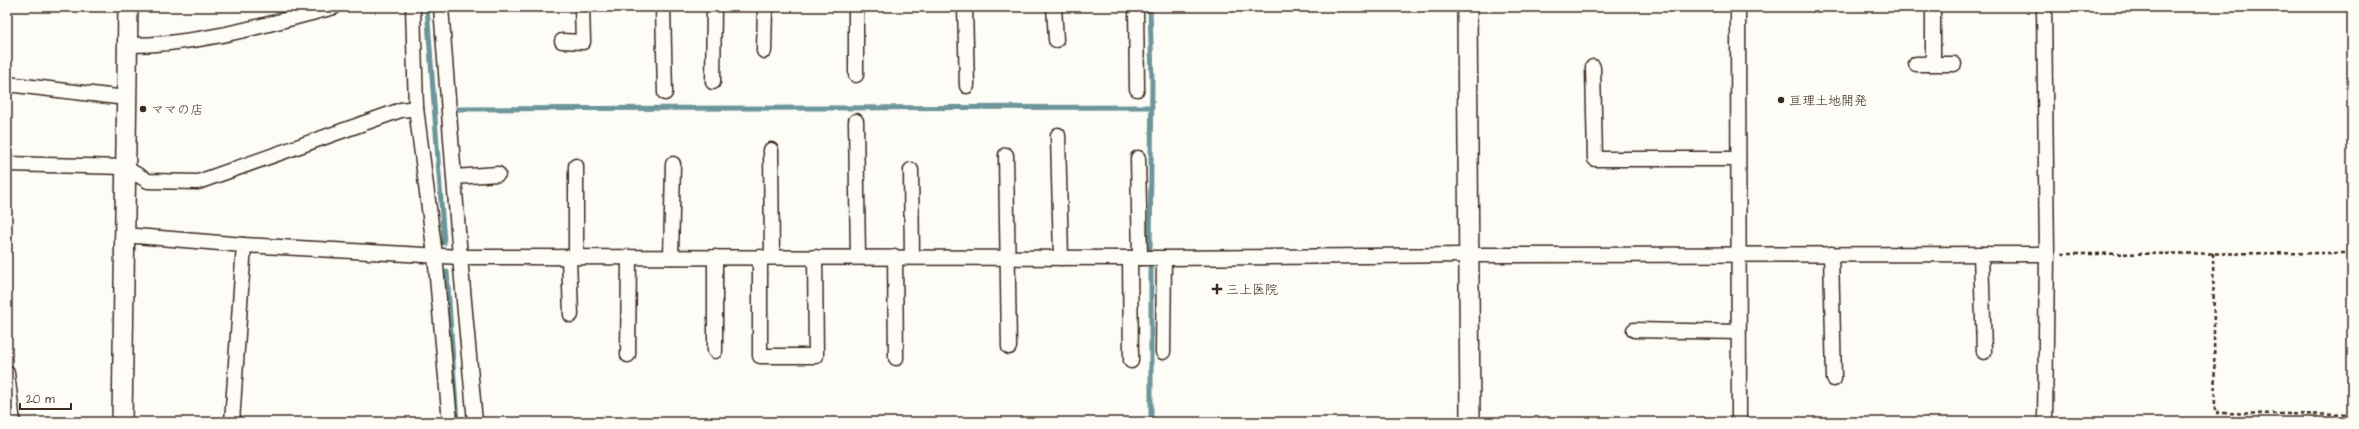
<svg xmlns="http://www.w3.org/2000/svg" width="2359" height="429" font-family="'Architects Daughter','Klee One',sans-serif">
	<rect width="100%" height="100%" fill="#fdfcf7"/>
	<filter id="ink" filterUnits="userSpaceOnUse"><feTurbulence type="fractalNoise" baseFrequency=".025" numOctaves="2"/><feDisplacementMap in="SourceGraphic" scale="8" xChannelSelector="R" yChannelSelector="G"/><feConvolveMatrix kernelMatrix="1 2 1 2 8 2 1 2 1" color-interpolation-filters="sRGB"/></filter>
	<g filter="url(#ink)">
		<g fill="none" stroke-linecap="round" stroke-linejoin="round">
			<!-- stream -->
			<g stroke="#6d969a" stroke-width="5">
				<path d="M 427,7 L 444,243"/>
				<path d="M 1150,7 L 1152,80 L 1150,248"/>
				<path d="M 458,109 L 1152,107"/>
				<path d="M 447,272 L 457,422"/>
				<path d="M 1151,422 L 1151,267"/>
			</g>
			<!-- street casing -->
			<g stroke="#3b2a1e" stroke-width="17">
				<g id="street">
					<path d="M 413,7 L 416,108"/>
					<path d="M 441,7 L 460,257 L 475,422"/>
					<path d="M 663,7 L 665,93"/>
					<path d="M 856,7 L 856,75"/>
					<path d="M 965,7 L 967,86"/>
					<path d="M 1054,7 L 1056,40"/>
					<path d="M 1136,7 L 1137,89"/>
					<path d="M 1738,7 L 1739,422"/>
					<path d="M 2044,7 L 2047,254 L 2045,422"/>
					<path d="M 562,41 L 583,42 L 582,7"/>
					<path d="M 128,45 C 199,45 266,25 334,7"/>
					<path d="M 764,51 L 765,7"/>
					<path d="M 1933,63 L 1933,7"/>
					<path d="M 1916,64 L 1954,64"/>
					<path d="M 1593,67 L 1595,159 L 1737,159"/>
					<path d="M 713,82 L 714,7"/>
					<path d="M 7,84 L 126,98"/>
					<path d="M 856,121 L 858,257"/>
					<path d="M 1058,135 L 1061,258"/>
					<path d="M 771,150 L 772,257"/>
					<path d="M 1006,155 L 1009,347"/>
					<path d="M 1138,158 L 1140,258"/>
					<path d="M 7,164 L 124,167 L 148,181 L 198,182 L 401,110 L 416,108 L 435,255 L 450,422"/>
					<path d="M 576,166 L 576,257"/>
					<path d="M 911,170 L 912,257"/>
					<path d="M 454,177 L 498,174"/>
					<path d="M 124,235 L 244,245 L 460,257 L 1164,258 L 1468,255 L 2047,254"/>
					<path d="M 1831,254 L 1834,379"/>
					<path d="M 1981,254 L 1984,352"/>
					<path d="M 569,257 L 571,315"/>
					<path d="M 671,257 L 673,164"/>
					<path d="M 715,257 L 715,351"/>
					<path d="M 760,257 L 760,356 L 816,356 L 815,257"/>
					<path d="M 895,257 L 896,358"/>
					<path d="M 1130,258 L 1131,361"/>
					<path d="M 1634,330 L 1738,332"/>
					<path d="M 1163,352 L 1164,258"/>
					<path d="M 628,355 L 629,257"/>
					<path d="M 7,373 L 13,422"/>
					<path d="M 232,422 L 244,245"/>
				</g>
			</g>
			<!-- secondary casing -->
			<g stroke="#3b2a1e" stroke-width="22">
				<g id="secondary">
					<path d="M 1467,7 L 1470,422"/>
					<path d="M 122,422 L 128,7"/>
				</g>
			</g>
			<!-- path -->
			<g stroke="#3b2a1e" stroke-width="2.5" stroke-dasharray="4 3" stroke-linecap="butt">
				<path d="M 2213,253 L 2215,413 L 2352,415"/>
				<path d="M 2061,254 L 2352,253"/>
			</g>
			<!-- street -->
			<use href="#street" stroke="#fdfcf7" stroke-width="14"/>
			<!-- secondary -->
			<use href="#secondary" stroke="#fdfcf7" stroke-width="19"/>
		</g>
	</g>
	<!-- markers -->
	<g fill="#3b2a1e" stroke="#fdfcf7" stroke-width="1.5">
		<circle cx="1781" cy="100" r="4"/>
		<circle cx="143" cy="109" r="4"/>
		<path d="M1215 283h4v4h4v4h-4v4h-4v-4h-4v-4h4z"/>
	</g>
	<g text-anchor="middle" stroke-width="3" stroke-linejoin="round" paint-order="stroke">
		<!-- poi labels -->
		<g font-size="13" fill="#3b2a1e" stroke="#fdfcf7" text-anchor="start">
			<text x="1789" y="105">亘理土地開発</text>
			<text x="151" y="114">ママの店</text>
			<text x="1226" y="294">三上医院</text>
		</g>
	</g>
	<!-- margin -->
	<rect width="2359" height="429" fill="none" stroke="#fdfcf7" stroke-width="24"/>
	<rect x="12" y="12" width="2335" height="405" fill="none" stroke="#3b2a1e" stroke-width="1.5" filter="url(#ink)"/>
	<!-- scale -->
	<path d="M20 403v6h51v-6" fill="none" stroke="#3b2a1e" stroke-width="2"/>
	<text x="26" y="403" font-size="12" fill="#3b2a1e" stroke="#fdfcf7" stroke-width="3" paint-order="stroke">20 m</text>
</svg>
